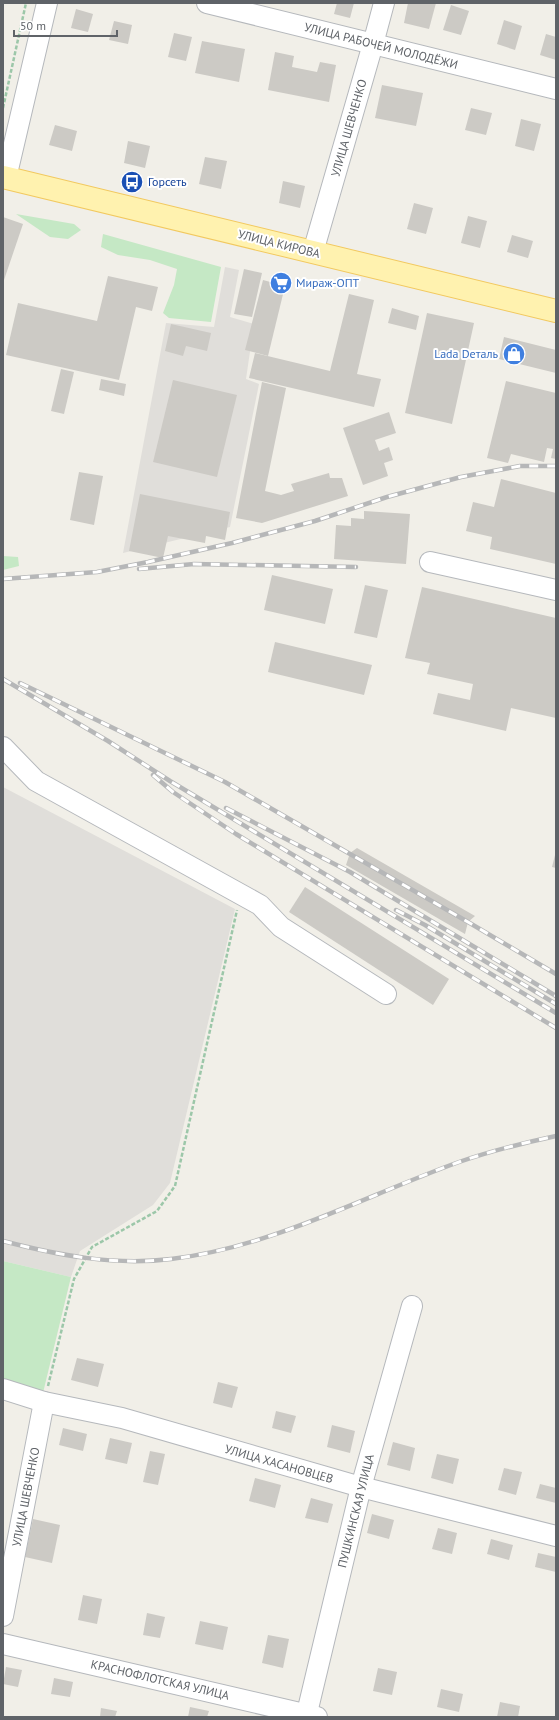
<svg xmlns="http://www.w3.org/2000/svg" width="559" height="1720" font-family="'PT Sans',sans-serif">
	<rect width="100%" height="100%" fill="#f1efe8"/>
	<!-- industrial -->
	<g fill="#e0deda">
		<path d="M 225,267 L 239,270 L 230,317 L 254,324 L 246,379 L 259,384 L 230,527 L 123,553 L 166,323 L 214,327 Z"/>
		<path d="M 3,787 L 235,909 L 170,1183 L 153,1205 L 80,1251 L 71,1277 L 3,1261 Z"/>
	</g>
	<!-- green -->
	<g fill="#c5e8c5">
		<path d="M 16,214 L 74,224 L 81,230 L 68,239 L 50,237 Z"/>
		<path d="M 103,234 L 221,267 L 211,322 L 169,318 L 163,313 L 174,285 L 177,269 L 150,260 L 118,255 L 101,247 Z"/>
		<path d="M 3,556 L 18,557 L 19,566 L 3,570 Z"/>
		<path d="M 3,1261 L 71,1277 L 42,1397 L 3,1384 Z"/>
	</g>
	<!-- building -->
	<g fill="#cccac5">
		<path d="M 337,3 L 354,3 L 350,18 L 334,14 Z"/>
		<path d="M 408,3 L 436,3 L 429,29 L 404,23 Z"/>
		<path d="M 451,5 L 469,11 L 461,35 L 443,30 Z"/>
		<path d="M 76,9 L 93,14 L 88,32 L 71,28 Z"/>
		<path d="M 504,20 L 522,26 L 515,50 L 497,44 Z"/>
		<path d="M 114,21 L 132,25 L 128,44 L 109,40 Z"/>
		<path d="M 174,33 L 192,37 L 186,61 L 168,57 Z"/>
		<path d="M 546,34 L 556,37 L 556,60 L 540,55 Z"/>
		<path d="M 202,41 L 245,49 L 239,82 L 195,73 Z"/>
		<path d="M 275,52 L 294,56 L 292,67 L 317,72 L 320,62 L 336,65 L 329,102 L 268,90 Z"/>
		<path d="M 382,85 L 423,93 L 416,126 L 375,118 Z"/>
		<path d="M 471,108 L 492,113 L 486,135 L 465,130 Z"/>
		<path d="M 521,119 L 541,124 L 534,151 L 515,146 Z"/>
		<path d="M 55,125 L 77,131 L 72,151 L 49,145 Z"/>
		<path d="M 128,141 L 150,146 L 145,168 L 124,163 Z"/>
		<path d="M 205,157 L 227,161 L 221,189 L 199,184 Z"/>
		<path d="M 283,181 L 305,186 L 300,208 L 279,203 Z"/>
		<path d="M 414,203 L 433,208 L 426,234 L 407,229 Z"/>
		<path d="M 468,216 L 487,221 L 480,248 L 461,243 Z"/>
		<path d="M 3,217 L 23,224 L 3,283 Z"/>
		<path d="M 512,235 L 533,241 L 528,258 L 507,252 Z"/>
		<path d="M 244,269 L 262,273 L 252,317 L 234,314 Z"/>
		<path d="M 108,276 L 158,287 L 152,311 L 136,307 L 119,380 L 6,355 L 18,303 L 97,321 Z"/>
		<path d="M 263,280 L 285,286 L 268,356 L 245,350 Z"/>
		<path d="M 349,294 L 374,300 L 357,374 L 381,379 L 374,407 L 249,378 L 255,353 L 330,371 Z"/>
		<path d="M 392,308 L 419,316 L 416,330 L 388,323 Z"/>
		<path d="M 427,313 L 474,323 L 452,424 L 405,413 Z"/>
		<path d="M 171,324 L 211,333 L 207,351 L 186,346 L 183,356 L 165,351 Z"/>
		<path d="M 504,337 L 556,350 L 556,373 L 499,359 Z"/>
		<path d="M 61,369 L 74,372 L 64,414 L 51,411 Z"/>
		<path d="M 101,379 L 126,384 L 124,396 L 99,390 Z"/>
		<path d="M 173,380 L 237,395 L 217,477 L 153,462 Z"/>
		<path d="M 506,381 L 556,393 L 556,459 L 551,458 L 553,449 L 547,448 L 544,462 L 511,454 L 508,463 L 487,458 Z"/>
		<path d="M 262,382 L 286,388 L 265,491 L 281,495 L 294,491 L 291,484 L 329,473 L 330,478 L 342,478 L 348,496 L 262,523 L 236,518 Z"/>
		<path d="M 389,412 L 396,433 L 375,440 L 379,451 L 389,447 L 393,460 L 384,463 L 388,476 L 363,485 L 343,428 Z"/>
		<path d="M 79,472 L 103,476 L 94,525 L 70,520 Z"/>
		<path d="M 501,479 L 556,493 L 556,564 L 490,549 L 492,537 L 466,531 L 473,502 L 494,507 Z"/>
		<path d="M 140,494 L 230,512 L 225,540 L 206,536 L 205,543 L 168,536 L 163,558 L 129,551 Z"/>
		<path d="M 364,511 L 410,514 L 406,564 L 334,559 L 336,525 L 351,526 L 351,518 L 364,519 Z"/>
		<path d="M 272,575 L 333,589 L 325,624 L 264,610 Z"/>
		<path d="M 365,585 L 388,590 L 377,638 L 354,633 Z"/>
		<path d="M 422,587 L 556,618 L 556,718 L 511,708 L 506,731 L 433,714 L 438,693 L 470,700 L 473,684 L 427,674 L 430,663 L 405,658 Z"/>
		<path d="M 275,642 L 372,665 L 364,695 L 268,672 Z"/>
		<path d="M 357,848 L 475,916 L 468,922 L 465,934 L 346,865 L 350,853 Z"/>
		<path d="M 555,855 L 556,855 L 556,868 L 552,867 Z"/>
		<path d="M 305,887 L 449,979 L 433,1005 L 289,912 Z"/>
		<path d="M 77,1358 L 104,1364 L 98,1387 L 71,1380 Z"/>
		<path d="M 218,1382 L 238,1387 L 232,1408 L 213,1403 Z"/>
		<path d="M 276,1411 L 296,1416 L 291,1433 L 272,1428 Z"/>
		<path d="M 332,1425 L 355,1431 L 350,1453 L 327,1447 Z"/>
		<path d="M 63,1428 L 87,1434 L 83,1451 L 59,1445 Z"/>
		<path d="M 110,1438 L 132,1443 L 127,1464 L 105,1459 Z"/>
		<path d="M 393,1442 L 415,1448 L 410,1471 L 387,1465 Z"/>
		<path d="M 150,1451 L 165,1454 L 158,1485 L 143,1482 Z"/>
		<path d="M 437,1454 L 459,1459 L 453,1484 L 431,1478 Z"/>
		<path d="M 504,1468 L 522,1472 L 516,1495 L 498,1490 Z"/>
		<path d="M 255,1478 L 281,1485 L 275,1508 L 249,1501 Z"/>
		<path d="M 540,1484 L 556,1488 L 556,1503 L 536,1498 Z"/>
		<path d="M 311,1498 L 333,1504 L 328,1523 L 305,1518 Z"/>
		<path d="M 372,1514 L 394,1520 L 389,1539 L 367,1533 Z"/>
		<path d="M 33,1519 L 60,1525 L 52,1563 L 25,1557 Z"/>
		<path d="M 438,1528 L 457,1533 L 452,1554 L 432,1549 Z"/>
		<path d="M 491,1539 L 513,1545 L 509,1560 L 487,1554 Z"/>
		<path d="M 538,1553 L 556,1557 L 556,1572 L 535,1567 Z"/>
		<path d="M 83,1595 L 102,1599 L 97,1624 L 78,1620 Z"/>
		<path d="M 147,1613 L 165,1617 L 160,1638 L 143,1635 Z"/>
		<path d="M 200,1621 L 228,1627 L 223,1650 L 195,1644 Z"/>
		<path d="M 268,1635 L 289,1639 L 283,1668 L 262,1663 Z"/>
		<path d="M 6,1667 L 22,1670 L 18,1687 L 3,1684 Z"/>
		<path d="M 378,1668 L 397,1672 L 392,1695 L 373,1691 Z"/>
		<path d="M 54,1678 L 73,1682 L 70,1697 L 51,1694 Z"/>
		<path d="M 441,1689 L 463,1694 L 459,1712 L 437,1707 Z"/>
		<path d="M 500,1702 L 520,1706 L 518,1717 L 497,1717 Z"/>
		<path d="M 190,1707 L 209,1711 L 207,1717 L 188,1717 Z"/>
		<path d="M 101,1708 L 117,1711 L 115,1717 L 100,1717 Z"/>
	</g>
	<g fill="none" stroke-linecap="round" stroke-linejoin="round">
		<!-- minor casing -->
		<g stroke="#b5b8bc" stroke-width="22">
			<g id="minor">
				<path d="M 207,3 L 556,89"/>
				<path d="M 6,178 L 47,3"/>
				<path d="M 313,252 L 373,44 L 384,3"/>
				<path d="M 430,562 L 556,590"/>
				<path d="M 3,747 L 36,781 L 260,905 L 281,927 L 386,994"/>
				<path d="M 3,1389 L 44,1402 L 122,1418 L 361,1487 L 556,1536"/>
				<path d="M 3,1616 L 44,1402"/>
				<path d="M 3,1644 L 317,1717"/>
				<path d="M 306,1717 L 361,1487 L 412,1306"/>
			</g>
		</g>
		<!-- major casing -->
		<g stroke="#f2c960" stroke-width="24">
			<path id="major" d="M 3,177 L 556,311"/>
		</g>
		<!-- path -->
		<g stroke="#9cc7a9" stroke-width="2.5" stroke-dasharray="4 2" stroke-linecap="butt">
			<path d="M 3,108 L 26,3"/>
			<path d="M 48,1386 L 74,1279 L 92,1247 L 157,1211 L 175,1186 L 237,910"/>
		</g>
		<!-- minor -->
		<use href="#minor" stroke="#fff" stroke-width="20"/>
		<!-- major -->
		<use href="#major" stroke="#fff2af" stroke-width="22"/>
		<!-- rail casing -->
		<g stroke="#b6b7b8" stroke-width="4.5">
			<g id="rail">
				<path d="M 139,569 L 194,564 L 356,567"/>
				<path d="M 3,579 L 97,572 L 148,562 L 232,543 L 315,521 L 387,497 L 461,477 L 520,466 L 556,466"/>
				<path d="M 3,679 L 108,741 L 170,781 L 556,1013"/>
				<path d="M 20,683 L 225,782 L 468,922 L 556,974"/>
				<path d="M 153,775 L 173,792 L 236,834 L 556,1028"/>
				<path d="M 226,808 L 350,872 L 556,996"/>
				<path d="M 396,910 L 425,925 L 556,1004"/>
				<path d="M 3,1241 C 57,1255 114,1266 171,1259 C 273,1247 364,1196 459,1162 C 491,1151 523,1143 556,1136"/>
			</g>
		</g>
		<!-- rail -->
		<use href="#rail" stroke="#fff" stroke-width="3" stroke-dasharray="9" stroke-linecap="butt"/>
	</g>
	<!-- icons -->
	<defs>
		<g id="bus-disc" transform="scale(1.15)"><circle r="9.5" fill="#1a4fb4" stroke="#fff"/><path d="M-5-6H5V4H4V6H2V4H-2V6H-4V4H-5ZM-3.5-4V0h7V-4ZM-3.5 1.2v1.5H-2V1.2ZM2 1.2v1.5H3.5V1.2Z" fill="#fff"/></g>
		<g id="supermarket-disc" transform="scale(1.15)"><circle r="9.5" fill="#3f7fe0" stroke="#fff"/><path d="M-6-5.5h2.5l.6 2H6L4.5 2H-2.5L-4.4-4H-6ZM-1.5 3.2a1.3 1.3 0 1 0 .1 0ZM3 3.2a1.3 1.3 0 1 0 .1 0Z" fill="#fff"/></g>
		<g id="shop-disc" transform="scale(1.15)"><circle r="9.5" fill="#3f7fe0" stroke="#fff"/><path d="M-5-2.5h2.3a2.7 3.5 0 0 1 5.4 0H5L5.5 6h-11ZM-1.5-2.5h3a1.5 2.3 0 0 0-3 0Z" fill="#fff"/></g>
	</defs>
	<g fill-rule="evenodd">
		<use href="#bus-disc" x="132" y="182"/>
		<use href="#supermarket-disc" x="281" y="283"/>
		<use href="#shop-disc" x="514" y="354"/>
	</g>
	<g text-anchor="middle" stroke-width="4" stroke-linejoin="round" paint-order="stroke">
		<!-- street labels -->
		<g font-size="12" fill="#5f6368" stroke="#fff">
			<text transform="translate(381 46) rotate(14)" y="4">УЛИЦА РАБОЧЕЙ МОЛОДЁЖИ</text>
			<text transform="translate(349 128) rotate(-74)" y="4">УЛИЦА ШЕВЧЕНКО</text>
			<text transform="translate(279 244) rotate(14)" y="4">УЛИЦА КИРОВА</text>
			<text transform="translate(279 1464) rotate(16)" y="4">УЛИЦА ХАСАНОВЦЕВ</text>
			<text transform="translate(26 1497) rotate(-79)" y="4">УЛИЦА ШЕВЧЕНКО</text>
			<text transform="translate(356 1511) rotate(-76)" y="4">ПУШКИНСКАЯ УЛИЦА</text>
			<text transform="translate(160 1680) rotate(13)" y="4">КРАСНОФЛОТСКАЯ УЛИЦА</text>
		</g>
		<!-- transit labels -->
		<g font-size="12" fill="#164399" stroke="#fff" text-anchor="start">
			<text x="148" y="186">Горсеть</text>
		</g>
		<!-- shop labels -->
		<g font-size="12" fill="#366cbe" stroke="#fff" text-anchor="start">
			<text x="296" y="287">Мираж-ОПТ</text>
			<text x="498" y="358" text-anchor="end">Lada Dеталь</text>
		</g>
	</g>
	<!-- border -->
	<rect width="559" height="1720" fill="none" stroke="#5f6368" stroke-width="8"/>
	<!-- scale -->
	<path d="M14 30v6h103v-6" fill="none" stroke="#5f6368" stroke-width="2"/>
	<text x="20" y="30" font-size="12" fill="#5f6368" stroke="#ffffff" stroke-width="3" paint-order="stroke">50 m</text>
</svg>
